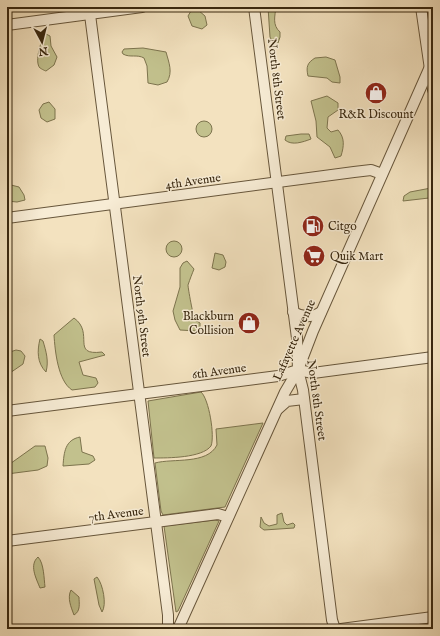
<svg xmlns="http://www.w3.org/2000/svg" width="440" height="636" font-family="'IM FELL English',serif">
	<rect width="100%" height="100%" fill="#f3e2bf"/>
	<filter id="stains"><feTurbulence type="fractalNoise" baseFrequency=".005" numOctaves="4"/><feColorMatrix values="0 0 0 0 .2 0 0 0 0 .09 0 0 0 0 .02 0 0 0 .5 -.17"/></filter>
	<radialGradient id="worn" r=".72"><stop offset=".6" stop-color="#630" stop-opacity="0"/><stop offset="1" stop-color="#630" stop-opacity=".3"/></radialGradient>
	<!-- green -->
	<g fill="#c2c18d" stroke="#7d744e">
		<path d="M 268,7 L 276,7 C 275,16 272,25 280,32 L 280,37 L 278,43 L 273,43 L 270,37 Z"/>
		<path d="M 198,10 L 205,16 L 207,25 L 202,29 L 192,26 L 188,16 L 191,11 Z"/>
		<path d="M 46,34 L 50,36 L 51,46 L 57,57 L 54,65 L 46,71 C 45,71 40,68 40,68 C 34,62 41,39 46,34 Z"/>
		<path d="M 143,48 L 166,52 C 169,63 173,72 167,82 L 158,85 L 148,83 L 147,66 L 144,58 C 137,54 130,58 123,54 L 122,52 L 124,49 Z"/>
		<path d="M 315,58 L 326,57 L 335,60 L 340,77 L 340,83 L 332,82 L 327,78 L 308,76 C 306,67 307,63 315,58 Z"/>
		<path d="M 327,96 L 338,103 L 338,110 L 328,117 L 327,128 L 331,132 L 338,130 C 345,138 344,146 341,156 L 335,158 L 330,147 L 317,137 L 316,121 L 311,101 Z"/>
		<path d="M 49,102 L 55,109 L 55,119 L 47,122 L 41,118 L 39,110 L 43,104 Z"/>
		<circle cx="204" cy="129" r="8"/>
		<path d="M 301,134 L 309,134 L 311,139 C 303,142 292,146 285,140 L 286,136 Z"/>
		<path d="M 7,184 L 19,187 L 24,195 L 25,200 L 17,202 L 7,201 Z"/>
		<path d="M 431,188 L 433,192 L 429,198 L 403,201 L 404,196 L 410,192 Z"/>
		<circle cx="174" cy="249" r="8"/>
		<path d="M 215,253 L 223,255 L 226,262 L 225,267 L 219,270 L 212,268 Z"/>
		<path d="M 187,261 L 194,269 C 192,274 190,279 188,285 C 188,288 193,316 195,320 L 200,323 L 200,328 L 197,331 L 180,330 L 175,320 L 173,311 L 180,287 L 180,268 L 183,263 Z"/>
		<path d="M 74,318 C 95,333 70,356 102,352 L 105,355 L 79,362 L 83,375 L 96,378 L 98,383 L 95,387 L 72,390 C 58,381 55,351 54,335 Z"/>
		<path d="M 40,339 L 43,341 C 46,351 49,361 46,372 C 37,363 37,351 40,339 Z"/>
		<path d="M 16,350 L 21,351 L 25,356 L 23,364 L 7,375 L 10,352 Z"/>
		<path d="M 201,392 C 209,399 215,436 211,446 C 202,458 168,458 154,458 L 148,401 Z"/>
		<path d="M 263,423 L 225,507 L 163,515 L 161,511 L 155,463 C 173,458 207,465 217,445 L 216,429 Z"/>
		<path d="M 80,437 L 82,452 L 93,456 L 95,460 L 89,464 L 63,466 C 64,452 65,440 80,437 Z"/>
		<path d="M 35,446 L 45,446 L 48,458 L 47,466 L 38,470 L 7,474 L 7,466 Z"/>
		<path d="M 282,513 L 284,522 L 287,525 L 293,523 L 295,525 L 294,528 L 264,530 L 260,527 L 261,517 L 264,523 L 269,526 L 277,524 L 277,515 Z"/>
		<path d="M 215,520 L 219,521 L 178,611 L 176,612 L 164,526 Z"/>
		<path d="M 38,557 C 44,563 44,579 45,587 L 40,588 C 36,578 29,565 38,557 Z"/>
		<path d="M 97,577 C 103,584 107,605 102,612 L 99,605 L 94,579 Z"/>
		<path d="M 71,590 L 79,597 C 79,603 81,611 74,615 C 71,607 67,598 71,590 Z"/>
	</g>
	<g fill="none" stroke-linecap="round" stroke-linejoin="round">
		<!-- minor casing -->
		<g stroke="#67563b" stroke-width="12">
			<g id="minor">
				<path d="M 89,7 L 168,615 L 168,629"/>
				<path d="M 254,7 L 297,338 L 298,370 L 303,390 L 332,620 L 335,629"/>
				<path d="M 421,7 L 433,90"/>
				<path d="M 7,25 L 142,7"/>
				<path d="M 7,218 L 354,172 L 371,170 L 382,174"/>
				<path d="M 293,312 C 302,317 313,318 321,312"/>
				<path d="M 278,409 L 287,401 L 304,399"/>
				<path d="M 7,411 L 278,376 L 298,370 L 313,373 L 433,357"/>
				<path d="M 7,541 L 218,514 L 228,517"/>
				<path d="M 178,629 L 285,392 L 298,370 L 313,331 L 433,60"/>
				<path d="M 341,629 L 433,617"/>
			</g>
		</g>
		<!-- minor -->
		<use href="#minor" stroke="#f7ecd5" stroke-width="10"/>
	</g>
	<!-- icons -->
	<defs>
		<g id="shop-disc" transform="scale(1.15)"><circle r="9.5" fill="#8f2418" stroke="#f7ecd5"/><path d="M-5-2.5h2.3a2.7 3.5 0 0 1 5.4 0H5L5.5 6h-11ZM-1.5-2.5h3a1.5 2.3 0 0 0-3 0Z" fill="#fff"/></g>
		<g id="fuel-disc" transform="scale(1.15)"><circle r="9.5" fill="#8f2418" stroke="#f7ecd5"/><path d="M-5.5-6h7V0h2V4h1.3V-2.5L3-4.5l.8-.8L6-3V5H2.5V1h-1V6h-7ZM-4.2-4.7v3.2H.2V-4.7Z" fill="#fff"/></g>
		<g id="supermarket-disc" transform="scale(1.15)"><circle r="9.5" fill="#8f2418" stroke="#f7ecd5"/><path d="M-6-5.5h2.5l.6 2H6L4.5 2H-2.5L-4.4-4H-6ZM-1.5 3.2a1.3 1.3 0 1 0 .1 0ZM3 3.2a1.3 1.3 0 1 0 .1 0Z" fill="#fff"/></g>
	</defs>
	<g fill-rule="evenodd">
		<use href="#shop-disc" x="376" y="93"/>
		<use href="#fuel-disc" x="313" y="226"/>
		<use href="#supermarket-disc" x="314" y="256"/>
		<use href="#shop-disc" x="249" y="323"/>
	</g>
	<g text-anchor="middle" stroke-width="3" stroke-linejoin="round" paint-order="stroke">
		<!-- street labels -->
		<g font-size="12" fill="#38270f" stroke="#f7ecd5">
			<text transform="translate(277 79) rotate(83)" y="4">North 8th Street</text>
			<text transform="translate(193 181) rotate(-8)" y="4">4th Avenue</text>
			<text transform="translate(142 316) rotate(83)" y="4">North 9th Street</text>
			<text transform="translate(294 340) rotate(-66)" y="4">Lafayette Avenue</text>
			<text transform="translate(219 371) rotate(-8)" y="4">6th Avenue</text>
			<text transform="translate(317 400) rotate(82)" y="4">North 8th Street</text>
			<text transform="translate(116 514) rotate(-7)" y="4">7th Avenue</text>
		</g>
		<!-- poi labels -->
		<g font-size="12" fill="#38270f" stroke="#f7ecd5" text-anchor="start">
			<text x="376" y="118" text-anchor="middle">R&amp;R Discount</text>
			<text x="328" y="230">Citgo</text>
			<text x="330" y="260">Quik Mart</text>
			<text x="234" y="320" text-anchor="end">Blackburn<tspan x="234" dy="14">Collision</tspan></text>
		</g>
	</g>
	<!-- margin -->
	<rect width="440" height="636" fill="none" stroke="#f3e2bf" stroke-width="24"/>
	<rect x="8" y="8" width="424" height="620" fill="none" stroke="#38270f" stroke-width="2"/>
	<rect x="12" y="12" width="416" height="612" fill="none" stroke="#38270f"/>
	<!-- north arrow -->
	<g transform="translate(42 42) rotate(173)" stroke="#f7ecd5" stroke-width="3" paint-order="stroke">
	<path d="M0-3L7 15L0 10L-7 15Z" fill="#38270f"/>
	<text y="-6" font-size="11" font-weight="bold" text-anchor="middle" fill="#38270f">N</text>
	</g>
	<rect width="100%" height="100%" filter="url(#stains)"/>
	<rect width="100%" height="100%" fill="url(#worn)"/>
</svg>
